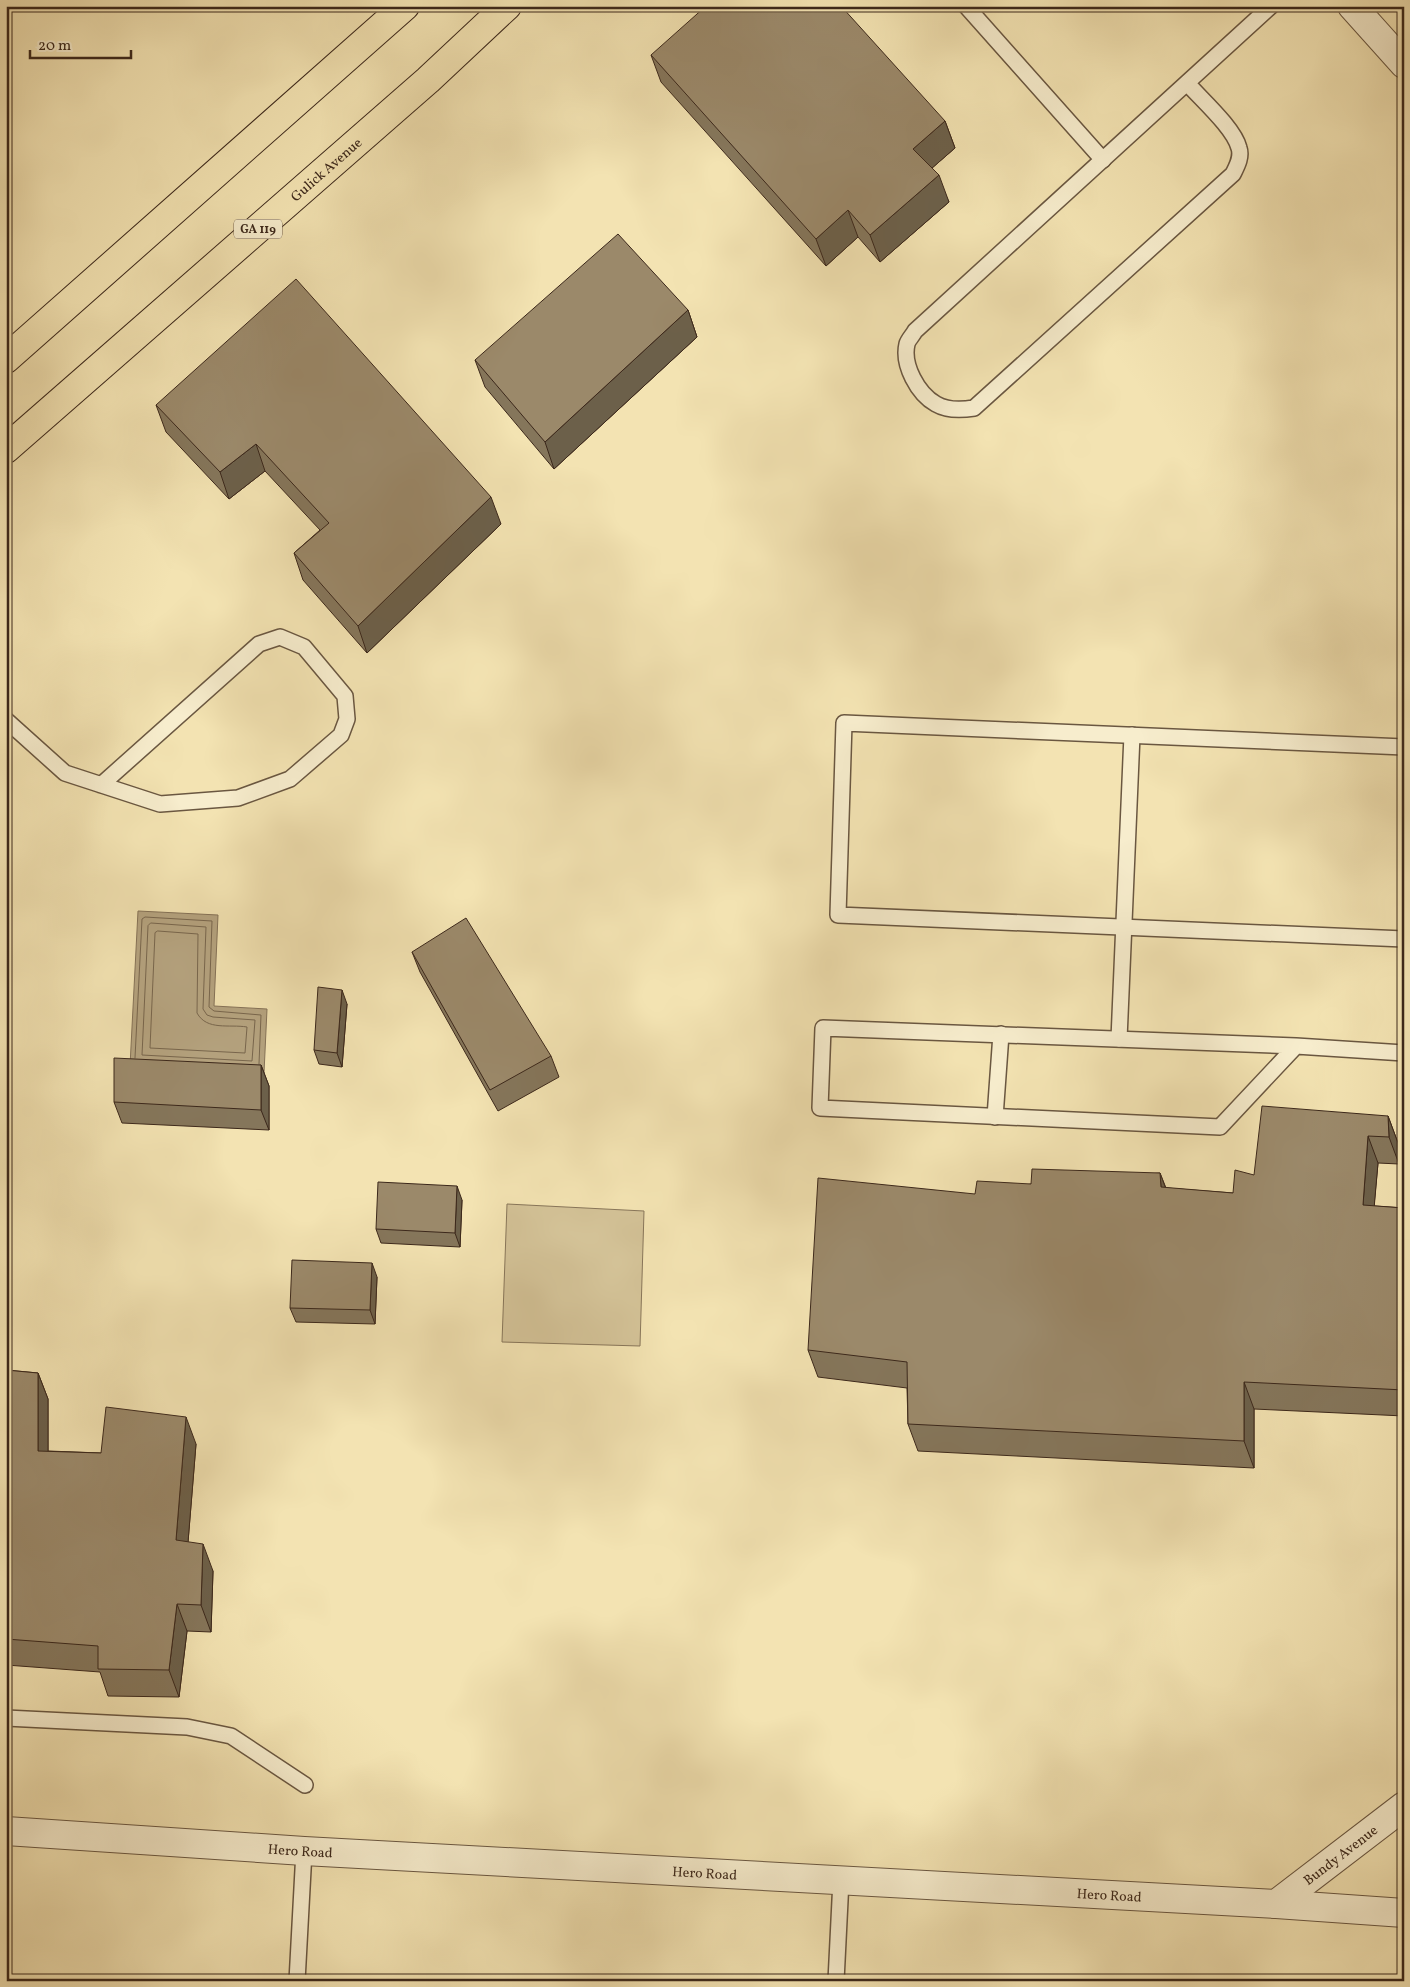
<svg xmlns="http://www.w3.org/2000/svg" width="1410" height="1987" font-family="Vollkorn,serif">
	<rect width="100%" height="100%" fill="#f3e3b2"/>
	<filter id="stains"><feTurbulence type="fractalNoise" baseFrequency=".004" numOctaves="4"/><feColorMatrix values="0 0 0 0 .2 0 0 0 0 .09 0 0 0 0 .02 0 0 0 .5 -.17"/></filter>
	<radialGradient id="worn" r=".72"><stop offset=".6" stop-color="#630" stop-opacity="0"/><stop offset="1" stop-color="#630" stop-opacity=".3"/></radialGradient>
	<!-- green -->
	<path fill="#d4c398" stroke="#88765a" d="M 507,1204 L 644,1211 L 640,1346 L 502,1342 Z"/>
	<!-- water -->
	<path fill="#b5a37f" stroke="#857257" d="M 138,911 L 218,915 L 214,1006 L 267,1009 L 264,1073 L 130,1066 Z"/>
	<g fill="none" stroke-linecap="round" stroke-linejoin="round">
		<!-- shore -->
		<g stroke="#78664d" stroke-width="1">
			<path d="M 151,923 L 206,927 L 203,1009 L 207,1015 L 213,1017 L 255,1020 L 252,1061 L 142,1055 L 148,926 Z"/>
			<path d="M 158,931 L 198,934 L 197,1013 C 207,1031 229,1024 247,1027 L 245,1053 L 150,1048 L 155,933 Z"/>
			<path d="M 135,1058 L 142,919 L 145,917 L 212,921 L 209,1007 L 214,1011 L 261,1015 L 259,1064"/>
		</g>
		<!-- lane casing -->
		<g stroke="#6a5741" stroke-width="18">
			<g id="lane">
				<path d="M 966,6 L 1103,160"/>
				<path d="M 1187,83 C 1201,99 1234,128 1239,148 C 1242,157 1237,166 1233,174 L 974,408 C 962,410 948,411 936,404 C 918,394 902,365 907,344 C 908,340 913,335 915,331 L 1271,6"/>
				<path d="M 6,720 L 65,773 L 160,804 L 238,798 L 290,779 L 341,735 L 347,719 L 345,696 L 304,647 L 280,637 L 259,644 L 101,785"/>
				<path d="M 1404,747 L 844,723 L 838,915 L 1404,939"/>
				<path d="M 1119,1039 L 1132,735"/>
				<path d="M 1296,1046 L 1220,1127 L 820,1108 L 823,1028 L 1296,1046 L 1404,1053"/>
				<path d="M 995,1117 L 1001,1034"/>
				<path d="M 6,1718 L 187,1727 L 231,1736 L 305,1785"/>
				<path d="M 297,1981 L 304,1851"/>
				<path d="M 836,1981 L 841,1880"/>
			</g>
		</g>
		<!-- street casing -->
		<g stroke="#6a5741" stroke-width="30">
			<g id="street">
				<path d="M 1352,6 L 1404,64"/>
				<path id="s1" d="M 6,1831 L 304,1851 L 1276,1904 L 1404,1913"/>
				<path id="s2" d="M 1276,1904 L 1404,1806"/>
			</g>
		</g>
		<!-- primary casing -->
		<g stroke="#3c281b" stroke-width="30">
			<g id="primary">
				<path d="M 6,359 L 405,6"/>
				<path id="s3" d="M 6,449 L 428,80 L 507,6"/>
			</g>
		</g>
		<!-- lane -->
		<use href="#lane" stroke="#f7edcd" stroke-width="15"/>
		<!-- street -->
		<use href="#street" stroke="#f7edcd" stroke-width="28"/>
		<!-- primary -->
		<use href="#primary" stroke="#f3e3b2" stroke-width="28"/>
	</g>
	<!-- wall -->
	<g fill="#85765b" stroke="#3c281b">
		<path d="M 651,55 L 945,121 L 955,148 L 932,168 L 949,202 L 880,262 L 858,237 L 826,266 L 661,82 Z"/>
		<path d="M 688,310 L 697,337 L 554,469 L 485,387 L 475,360 Z"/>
		<path d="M 156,405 L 501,524 L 367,653 L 303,580 L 294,553 L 320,530 L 265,471 L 229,499 L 166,432 Z"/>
		<path d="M 412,952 L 551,1056 L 559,1077 L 498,1111 L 420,972 Z"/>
		<path d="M 347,1004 L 342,1067 L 319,1064 L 314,1050 Z"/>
		<path d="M 261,1065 L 269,1086 L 269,1130 L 122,1123 L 114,1102 Z"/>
		<path d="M 1388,1116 L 1398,1143 L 1399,1164 L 1378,1163 L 1374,1206 L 1404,1208 L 1404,1416 L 1254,1409 L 1254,1468 L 918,1451 L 908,1424 L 907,1388 L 818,1377 L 808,1350 L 975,1194 L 1031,1184 L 1160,1173 L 1166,1188 L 1233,1193 Z"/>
		<path d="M 462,1200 L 460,1247 L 381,1243 L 376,1229 Z"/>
		<path d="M 377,1277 L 375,1324 L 296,1322 L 290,1308 Z"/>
		<path d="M 6,1370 L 38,1373 L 48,1399 L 48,1451 L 101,1453 L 196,1444 L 188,1542 L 213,1571 L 211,1632 L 187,1631 L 179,1697 L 108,1696 L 100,1672 L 6,1665 Z"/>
	</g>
	<!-- shaded-wall -->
	<g fill="#6c604a" stroke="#3c281b">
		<path d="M 945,121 L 955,148 L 923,176 L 913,149 Z"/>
		<path d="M 939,175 L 949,202 L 880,262 L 870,235 Z"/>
		<path d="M 848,210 L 858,237 L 826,266 L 816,239 Z"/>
		<path d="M 688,310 L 697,337 L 554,469 L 545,442 Z"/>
		<path d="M 256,444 L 265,471 L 229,499 L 220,472 Z"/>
		<path d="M 491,497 L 501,524 L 367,653 L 358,626 Z"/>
		<path d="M 342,990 L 347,1004 L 342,1067 L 337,1053 Z"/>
		<path d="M 261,1065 L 269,1086 L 269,1130 L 261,1110 Z"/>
		<path d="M 1388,1116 L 1398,1143 L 1399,1164 L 1389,1137 Z"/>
		<path d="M 1368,1136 L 1378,1163 L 1372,1232 L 1363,1205 Z"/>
		<path d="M 1160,1173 L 1170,1200 L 1161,1187 Z"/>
		<path d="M 457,1186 L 462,1200 L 460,1247 L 455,1233 Z"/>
		<path d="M 372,1263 L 377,1277 L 375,1324 L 370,1310 Z"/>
		<path d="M 38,1373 L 48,1399 L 48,1478 L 38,1451 Z"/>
		<path d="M 1244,1382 L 1254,1409 L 1254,1468 L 1244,1441 Z"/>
		<path d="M 186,1417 L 196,1444 L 186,1567 L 176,1540 Z"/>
		<path d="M 203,1544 L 213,1571 L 211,1632 L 201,1605 Z"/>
		<path d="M 177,1604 L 187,1631 L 179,1697 L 169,1670 Z"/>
	</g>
	<!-- building -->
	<g fill="#9b896a" stroke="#3c281b">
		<path d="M 706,6 L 841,6 L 945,121 L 913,149 L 939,175 L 870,235 L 848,210 L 816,239 L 651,55 Z"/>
		<path d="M 618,234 L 688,310 L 545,442 L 475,360 Z"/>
		<path d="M 296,279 L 491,497 L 358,626 L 294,553 L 329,523 L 256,444 L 220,472 L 156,405 Z"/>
		<path d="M 466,918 L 551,1056 L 490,1090 L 412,952 Z"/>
		<path d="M 318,987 L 342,990 L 337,1053 L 314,1050 Z"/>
		<path d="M 114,1058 L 261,1065 L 261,1110 L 114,1102 Z"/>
		<path d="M 1262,1106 L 1388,1116 L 1389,1137 L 1368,1136 L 1363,1205 L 1404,1208 L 1404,1390 L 1244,1382 L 1244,1441 L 908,1424 L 907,1362 L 808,1350 L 818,1178 L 975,1194 L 977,1181 L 1031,1184 L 1032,1169 L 1160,1173 L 1161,1187 L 1233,1193 L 1235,1170 L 1254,1175 Z"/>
		<path d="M 378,1182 L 457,1186 L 455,1233 L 376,1229 Z"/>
		<path d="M 292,1260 L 372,1263 L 370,1310 L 290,1308 Z"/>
		<path d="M 6,1370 L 38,1373 L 38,1451 L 101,1453 L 106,1407 L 186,1417 L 176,1540 L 203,1544 L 201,1605 L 177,1604 L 169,1670 L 98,1669 L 98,1646 L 6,1639 Z"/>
	</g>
	<g text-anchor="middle" stroke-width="4.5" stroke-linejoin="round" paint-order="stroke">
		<!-- shield labels -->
		<rect fill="#f7edcd" stroke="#746350" stroke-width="1" x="234" y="219.5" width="48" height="19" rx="4"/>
		<g font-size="12" font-weight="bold" fill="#3c281b">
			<text x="258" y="233">GA 119</text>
		</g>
		<!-- street labels -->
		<g font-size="14" fill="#3c281b" stroke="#f7edcd">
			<text dy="5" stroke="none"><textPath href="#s3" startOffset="425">Gulick Avenue</textPath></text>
			<text dy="5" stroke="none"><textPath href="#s1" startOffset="295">Hero Road</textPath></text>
			<text dy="5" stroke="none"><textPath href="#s2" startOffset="81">Bundy Avenue</textPath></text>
			<text dy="5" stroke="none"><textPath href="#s1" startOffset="700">Hero Road</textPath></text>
			<text dy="5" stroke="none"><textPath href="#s1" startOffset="1105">Hero Road</textPath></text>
		</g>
	</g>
	<!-- margin -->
	<rect width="1410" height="1987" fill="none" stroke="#f3e3b2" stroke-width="25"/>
	<rect x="8" y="8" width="1395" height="1972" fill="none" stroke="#3c281b" stroke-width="2.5"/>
	<rect x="12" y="12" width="1385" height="1962" fill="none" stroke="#3c281b"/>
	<!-- scale -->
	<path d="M30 50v8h101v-8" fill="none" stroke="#3c281b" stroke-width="2.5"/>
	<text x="38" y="50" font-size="15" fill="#3c281b" stroke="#f7edcd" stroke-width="4" paint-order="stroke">20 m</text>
	<rect width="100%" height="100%" filter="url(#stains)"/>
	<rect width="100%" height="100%" fill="url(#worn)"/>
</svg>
